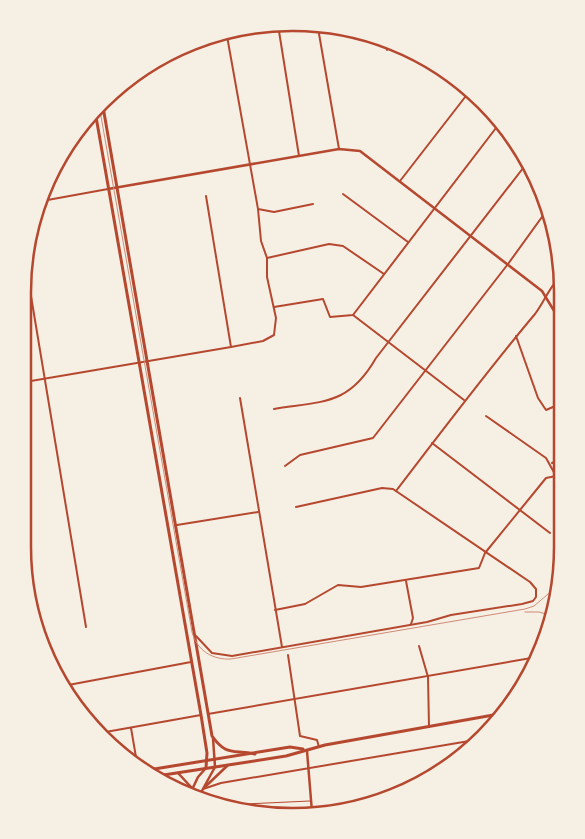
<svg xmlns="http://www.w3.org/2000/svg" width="585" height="839" font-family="Overpass,sans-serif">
	<rect width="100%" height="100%" fill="#f6efe4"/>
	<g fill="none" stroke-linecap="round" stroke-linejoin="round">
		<!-- service -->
		<path stroke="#b5482f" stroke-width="1" d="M 224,805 L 310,801"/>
		<!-- minor -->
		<g stroke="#b5482f" stroke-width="2">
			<path d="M 278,25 L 299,156"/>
			<path d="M 318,28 L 339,149"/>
			<path d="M 385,41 L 387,50"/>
			<path d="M 400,181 L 469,92"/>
			<path d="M 343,194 L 408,242"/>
			<path d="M 206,196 L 231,347"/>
			<path d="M 42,201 L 108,189"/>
			<path d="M 258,209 L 274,212 L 313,204"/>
			<path d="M 267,258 L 329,244 L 343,246 L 384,274"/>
			<path d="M 27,272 L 86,627"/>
			<path d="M 274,307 L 323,299 L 330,317 L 353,315 L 499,124"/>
			<path d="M 353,315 L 464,400"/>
			<path d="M 516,336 L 538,398 L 546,410 L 560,404"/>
			<path d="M 25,382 L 231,347 L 263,341 L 274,335 L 276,318 L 267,277 L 267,258 L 261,241 L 258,209 L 227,36"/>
			<path d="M 240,398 L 282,647"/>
			<path d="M 274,409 C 324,401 349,405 376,358 L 527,163"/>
			<path d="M 486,416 L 546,458 L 561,485"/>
			<path d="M 432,443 L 550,533"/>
			<path d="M 552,463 L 561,459"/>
			<path d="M 285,466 L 300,455 L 373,438 L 508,264 L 547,210"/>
			<path d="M 396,491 C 442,431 487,371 535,314 C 544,302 548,290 558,279"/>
			<path d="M 177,525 L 258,512"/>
			<path d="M 406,581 L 413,618 L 411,624"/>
			<path d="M 275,610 L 305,604 L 338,585 L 361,587 L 479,568 L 485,553 L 546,478 L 556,476"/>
			<path d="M 196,636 L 212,653 L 232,656 L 427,622 L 451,615 L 522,604 L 533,601 L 536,597 L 536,589 L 530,582 L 393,489 L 382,488 L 296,507"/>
			<path d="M 419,646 L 428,677 L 429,727"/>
			<path d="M 288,655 L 300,736 L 317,740 L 319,747"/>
			<path d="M 63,686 L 191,662"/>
			<path d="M 208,714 L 537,657"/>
			<path d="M 131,728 L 137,763"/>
			<path d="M 100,733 L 201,715"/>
			<path d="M 203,789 L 221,783 L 481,739"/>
		</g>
		<!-- tertiary -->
		<g stroke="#b5482f" stroke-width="2.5">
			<path d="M 108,189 L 339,149 L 360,151 L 542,291 L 559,319"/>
			<path d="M 307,751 L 312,812"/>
			<path d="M 178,773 L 191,787"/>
			<path d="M 206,786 L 227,766"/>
			<path d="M 189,796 L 198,777 L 206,768"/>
			<path d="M 198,798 L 215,767 L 213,738"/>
		</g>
		<!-- secondary -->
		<g stroke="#b5482f" stroke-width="3">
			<path d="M 102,101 L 212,736 C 227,757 233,749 255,754"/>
			<path d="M 95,111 L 201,715 L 207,753 L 206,768"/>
			<path d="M 148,770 L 290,747 L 303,749"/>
			<path d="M 157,776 L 286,756 L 325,745 L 499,714"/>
		</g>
		<!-- tram -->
		<g stroke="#cf8b77" stroke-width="1">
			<path d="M 99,105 L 192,632 C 197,651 213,660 231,659 L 525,609 L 534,606 L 554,589"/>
			<path d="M 525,612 L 539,612 L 549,615"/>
		</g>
	</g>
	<!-- crop -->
	<path d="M0 0H585V839H0ZM292 31H293A261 261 0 0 1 554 292V547A261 261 0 0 1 293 808H292A261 261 0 0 1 31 547V292A261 261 0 0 1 292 31Z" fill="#f6efe4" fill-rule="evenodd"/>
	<path fill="none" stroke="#b5482f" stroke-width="2.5" d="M292 31H293A261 261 0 0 1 554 292V547A261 261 0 0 1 293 808H292A261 261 0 0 1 31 547V292A261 261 0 0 1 292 31Z"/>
</svg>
